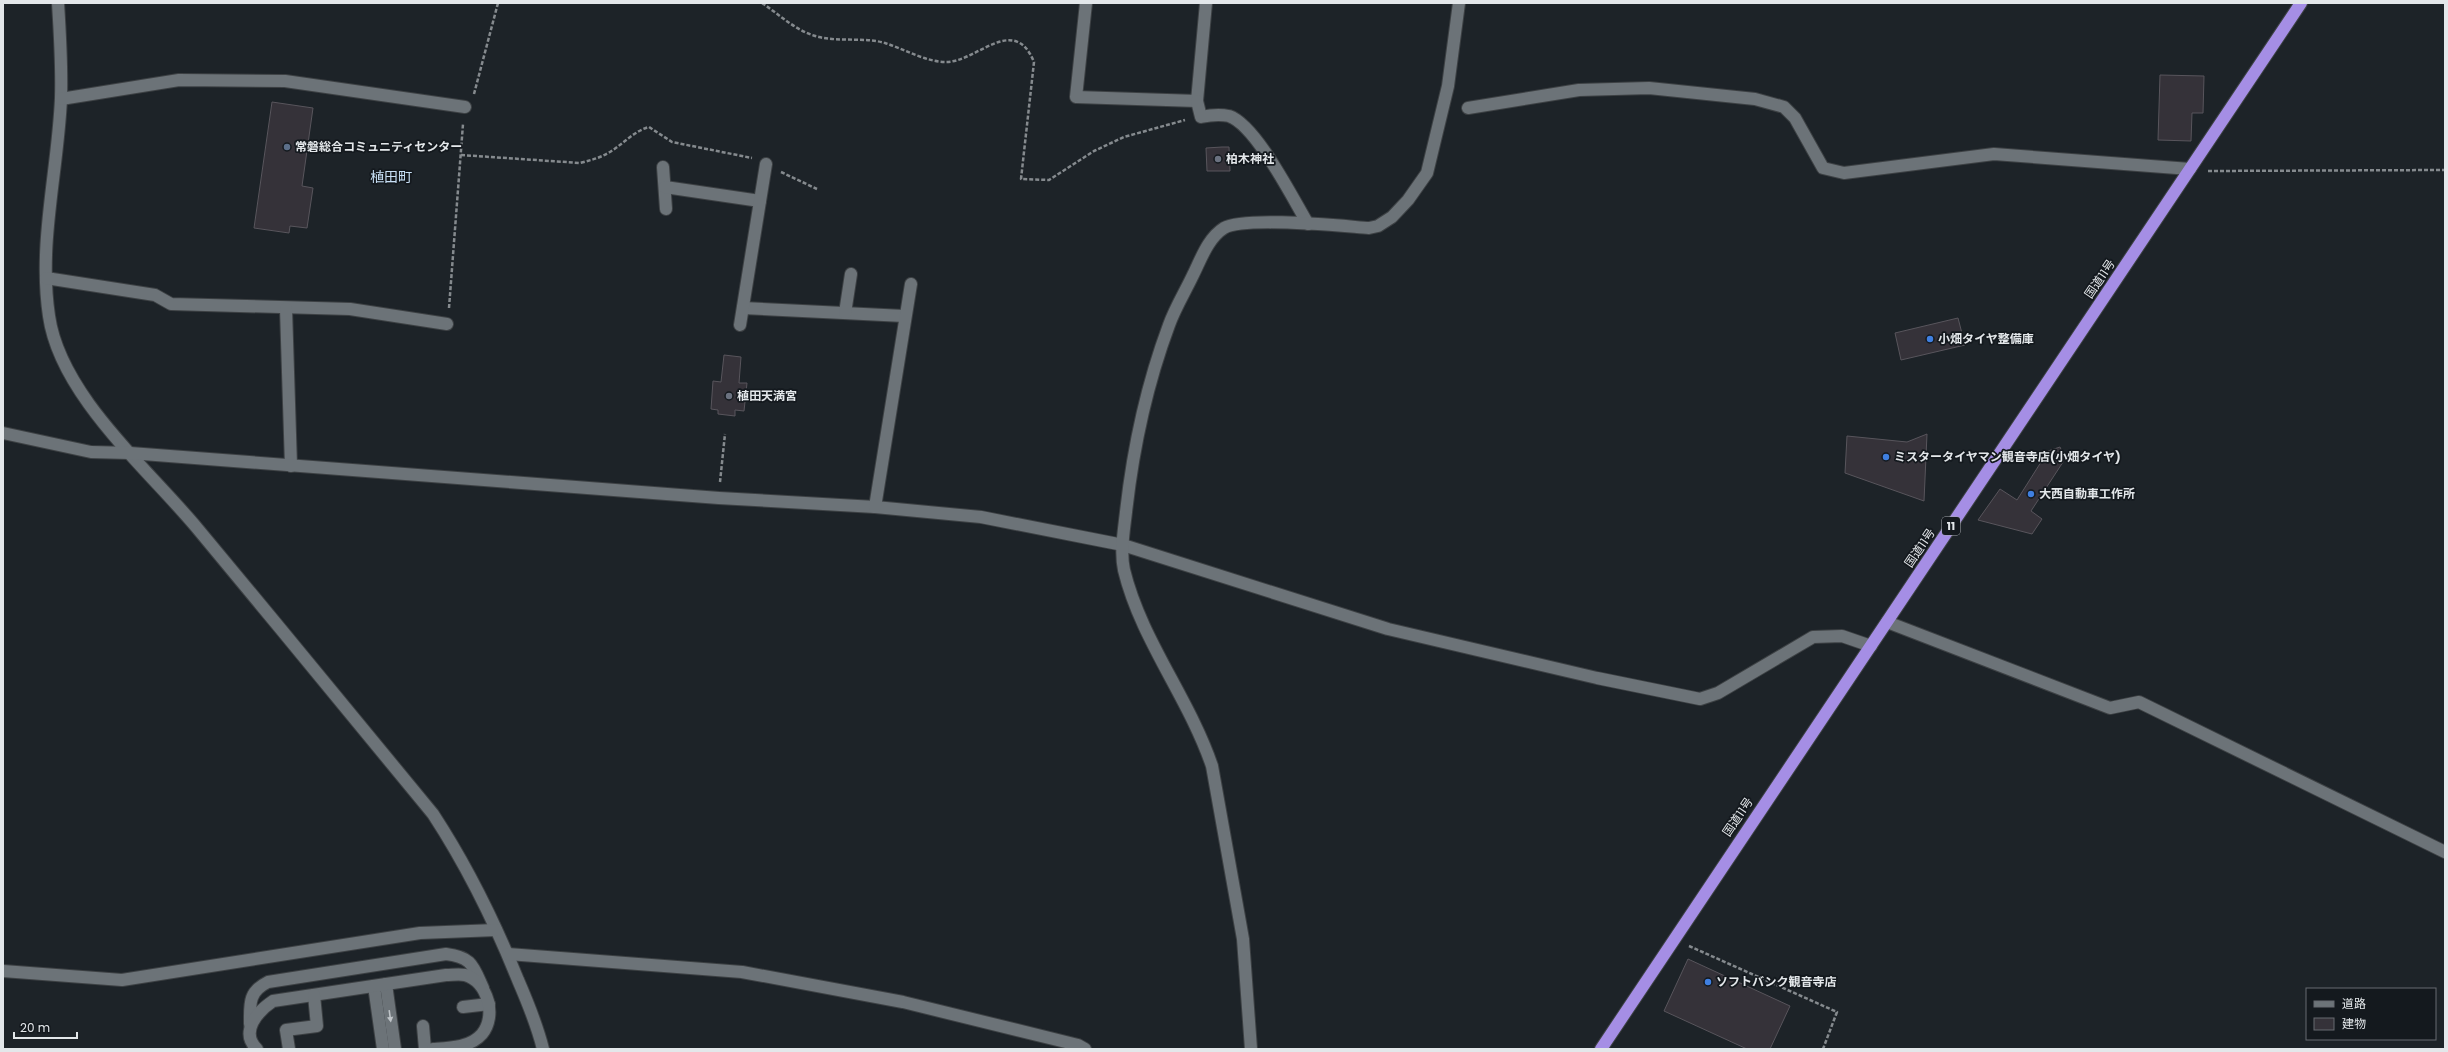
<svg xmlns="http://www.w3.org/2000/svg" width="2448" height="1052" font-family="Poppins,'Noto Sans JP',sans-serif">
	<rect width="100%" height="100%" fill="#1d2328"/>
	<!-- building -->
	<g fill="#353239" stroke="#58555c">
		<path d="M 2160,75 L 2204,76 L 2203,113 L 2192,113 L 2191,141 L 2158,140 Z"/>
		<path d="M 272,102 L 313,108 L 302,186 L 313,188 L 307,228 L 290,226 L 289,233 L 254,228 Z"/>
		<path d="M 1222,147 L 1229,147 L 1230,171 L 1207,171 L 1206,148 Z"/>
		<path d="M 1958,318 L 1965,345 L 1901,360 L 1895,333 Z"/>
		<path d="M 724,355 L 741,357 L 739,383 L 747,383 L 744,411 L 735,410 L 735,416 L 718,414 L 718,410 L 711,409 L 713,381 L 721,382 Z"/>
		<path d="M 1927,434 L 1924,501 L 1845,473 L 1847,436 L 1907,442 Z"/>
		<path d="M 2060,447 L 2065,459 L 2031,511 L 2042,519 L 2032,534 L 1978,520 L 2000,489 L 2017,500 L 2048,451 Z"/>
		<path d="M 1688,959 L 1790,1006 L 1770,1049 L 1747,1049 L 1664,1011 Z"/>
	</g>
	<g fill="none" stroke-linecap="round" stroke-linejoin="round">
		<!-- minor casing -->
		<g stroke="#3d4144" stroke-width="14">
			<g id="minor">
				<path d="M 58,3 C 60,34 62,67 61,98 C 58,171 38,243 49,316 C 60,395 148,469 197,528 C 276,623 355,719 433,814 C 467,866 495,923 518,980 C 528,1003 537,1025 543,1049"/>
				<path d="M 1086,3 L 1076,97 L 1197,101 L 1206,3"/>
				<path d="M 61,99 L 179,80 L 285,81 L 465,107"/>
				<path d="M 1197,101 L 1201,117 C 1210,115 1220,114 1229,116 C 1256,125 1293,199 1308,224"/>
				<path d="M 1468,108 L 1579,90 L 1649,88 L 1755,99 L 1784,107 L 1795,118 L 1823,168 L 1844,173 L 1994,154 L 2190,169"/>
				<path d="M 663,167 L 666,209"/>
				<path d="M 665,187 L 760,201"/>
				<path d="M 46,278 L 155,295 L 171,304 L 350,309 L 447,324"/>
				<path d="M 743,308 L 904,316"/>
				<path d="M 286,309 L 291,466"/>
				<path d="M 845,313 L 851,274"/>
				<path d="M 740,325 L 766,164"/>
				<path d="M 3,433 L 91,452 L 130,453 L 719,498 L 875,507 L 981,517 L 1123,545 L 1388,629 L 1597,678 L 1700,699 L 1718,693 L 1813,637 L 1842,636 L 1871,646"/>
				<path d="M 875,507 L 911,284"/>
				<path d="M 1887,622 L 2110,708 L 2139,702 L 2445,852"/>
				<path d="M 508,954 L 742,972 L 903,1002 L 1078,1045 L 1085,1049"/>
				<path d="M 3,971 L 122,980 L 420,933 L 496,930"/>
				<path d="M 386,984 L 395,1049"/>
				<path d="M 374,986 L 383,1049"/>
				<path d="M 463,1007 L 489,1004"/>
				<path d="M 250,1024 C 250,1004 248,992 268,982 L 446,954 C 472,957 473,966 483,988"/>
				<path d="M 423,1026 L 425,1049"/>
				<path d="M 257,1049 C 239,1032 258,1011 273,1001 L 446,975 C 452,975 459,974 465,975 C 488,982 497,1016 482,1034 C 470,1048 448,1048 433,1049"/>
				<path d="M 289,1049 L 286,1030 L 317,1026 L 314,995"/>
				<path d="M 1251,1049 L 1243,939 L 1212,766 C 1189,698 1141,640 1124,570 C 1120,552 1124,530 1126,512 C 1133,449 1147,384 1169,325 C 1175,308 1185,292 1193,275 C 1201,259 1208,238 1224,228 C 1245,216 1341,226 1369,228 L 1378,226 L 1392,217 L 1408,200 L 1427,173 L 1448,86 L 1459,3"/>
			</g>
		</g>
		<!-- highway casing -->
		<g stroke="#3d4144" stroke-width="14">
			<path id="highway" d="M 1601,1049 L 2301,3"/>
		</g>
		<!-- path -->
		<g stroke="#858a8e" stroke-width="2.5" stroke-dasharray="4 2" stroke-linecap="butt">
			<path d="M 762,3 C 780,15 797,32 819,37 C 840,42 864,37 885,43 C 904,49 926,62 946,62 C 977,62 1014,13 1034,62 L 1021,179 L 1049,180 L 1094,151 L 1124,137 L 1185,120"/>
			<path d="M 474,94 L 498,3"/>
			<path d="M 461,155 L 580,163 C 591,160 600,158 610,152 C 623,144 634,131 649,127 L 672,142 L 752,158"/>
			<path d="M 2208,171 L 2445,170"/>
			<path d="M 781,172 L 817,189"/>
			<path d="M 449,308 L 463,124"/>
			<path d="M 720,482 L 725,434"/>
			<path d="M 1689,946 L 1837,1012 L 1823,1049"/>
		</g>
		<!-- minor -->
		<use href="#minor" stroke="#6c7378" stroke-width="12"/>
		<!-- highway -->
		<use href="#highway" stroke="#a58ee5" stroke-width="12"/>
	</g>
	<!-- one-way arrows -->
	<defs><path id="oneway-solid" d="M-6-.8H1V-3.2L6.5 0L1 3.2V.8H-6Z"/></defs>
	<use fill="#bfc4c8" href="#oneway-solid" transform="translate(390 1016) rotate(82)"/>
	<!-- markers -->
	<circle fill="#5c6f8a" stroke="#14191e" stroke-width="1.5" cx="287" cy="147" r="4"/>
	<g fill="#6b7280" stroke="#14191e" stroke-width="1.5">
		<circle cx="1218" cy="159" r="4"/>
		<circle cx="729" cy="396" r="4"/>
	</g>
	<g fill="#3f7fe0" stroke="#14191e" stroke-width="1.5">
		<circle cx="1930" cy="339" r="4"/>
		<circle cx="1886" cy="457" r="4"/>
		<circle cx="2031" cy="494" r="4"/>
		<circle cx="1708" cy="982" r="4"/>
	</g>
	<g text-anchor="middle" stroke-width="3.5" stroke-linejoin="round" paint-order="stroke">
		<!-- shield labels -->
		<rect fill="#14191e" stroke="#a5a9ad" stroke-width="1" x="1942" y="517" width="18" height="18" rx="3"/>
		<g font-size="11" font-weight="bold" fill="#e3e7ea">
			<text x="1951" y="530">11</text>
		</g>
		<!-- poi labels -->
		<g font-size="12" font-weight="bold" fill="#e3e7ea" stroke="#14191e" text-anchor="start">
			<text x="295" y="151">常磐総合コミュニティセンター</text>
			<text x="1226" y="163">柏木神社</text>
			<text x="1938" y="343">小畑タイヤ整備庫</text>
			<text x="737" y="400">植田天満宮</text>
			<text x="1894" y="461">ミスタータイヤマン観音寺店(小畑タイヤ)</text>
			<text x="2039" y="498">大西自動車工作所</text>
			<text x="1716" y="986">ソフトバンク観音寺店</text>
		</g>
		<!-- street labels -->
		<g font-size="12" fill="#e3e7ea" stroke="#14191e">
			<text transform="translate(2100 279) rotate(-56)" y="4">国道11号</text>
			<text transform="translate(1920 548) rotate(-56)" y="4">国道11号</text>
			<text transform="translate(1738 817) rotate(-56)" y="4">国道11号</text>
		</g>
		<!-- quarter labels -->
		<g font-size="14" fill="#c8e0f6" stroke="#14191e">
			<text x="391" y="182">植田町</text>
		</g>
	</g>
	<!-- border -->
	<rect width="2448" height="1052" fill="none" stroke="#e3e7ea" stroke-width="8"/>
	<!-- legend -->
	<rect x="2306" y="988" width="130" height="52" fill="#14191e" stroke="#676b70"/>
	<rect x="2314" y="1001" width="20" height="6" fill="#6c7378" stroke="#676b70"/>
	<text x="2342" y="1008" font-size="12" fill="#e3e7ea">道路</text>
	<rect x="2314" y="1018" width="20" height="12" fill="#353239" stroke="#676b70"/>
	<text x="2342" y="1028" font-size="12" fill="#e3e7ea">建物</text>
	<!-- scale -->
	<path d="M14 1032v6h63v-6" fill="none" stroke="#e3e7ea" stroke-width="2"/>
	<text x="20" y="1032" font-size="12" fill="#e3e7ea" stroke="#14191e" stroke-width="3" paint-order="stroke">20 m</text>
</svg>
